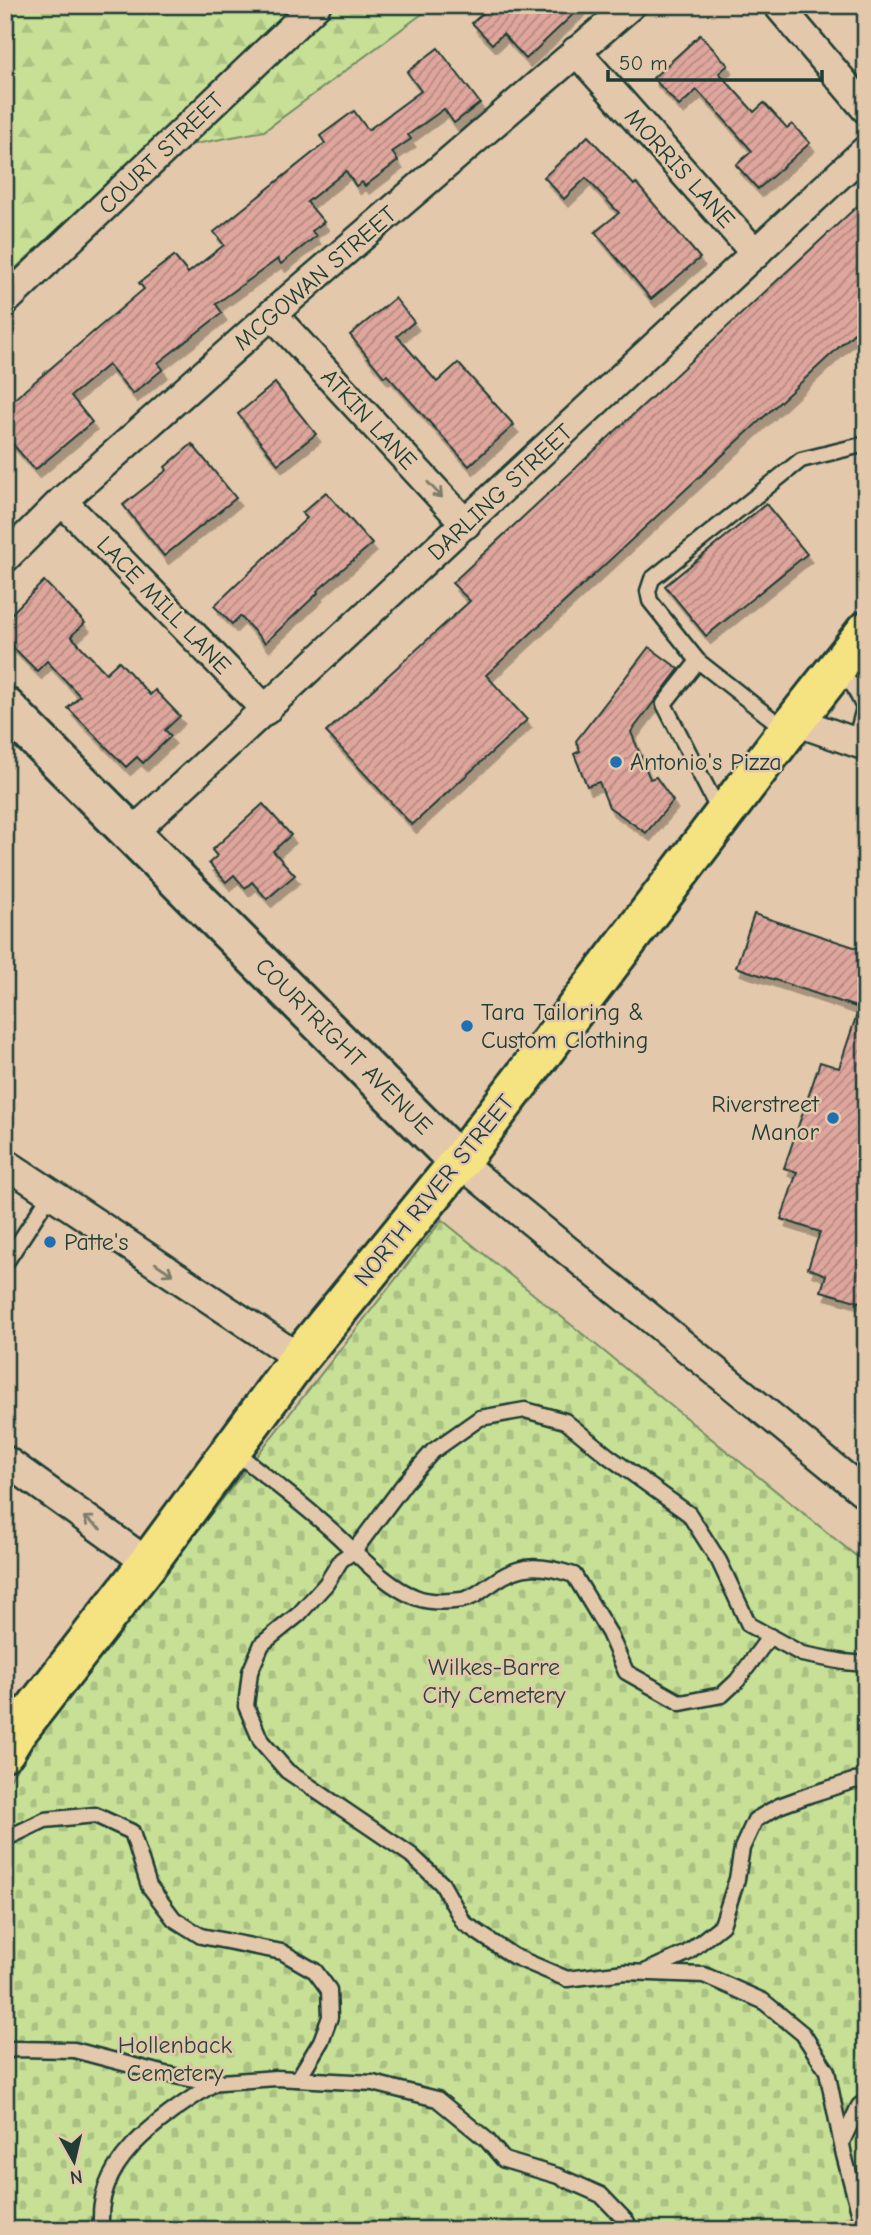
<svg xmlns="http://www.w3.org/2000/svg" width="871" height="2235" font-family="'Comic Neue',sans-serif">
	<defs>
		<pattern id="forest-firs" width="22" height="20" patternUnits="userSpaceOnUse" patternTransform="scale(1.75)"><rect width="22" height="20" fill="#c7e096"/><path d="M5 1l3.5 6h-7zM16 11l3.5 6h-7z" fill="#aac182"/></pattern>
		<pattern id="cemetery-stones" width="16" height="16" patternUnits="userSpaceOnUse" patternTransform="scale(1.75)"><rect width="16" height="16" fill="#c7e096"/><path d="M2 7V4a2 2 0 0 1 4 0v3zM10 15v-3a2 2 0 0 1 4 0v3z" fill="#aac182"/></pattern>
		<pattern id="building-hatch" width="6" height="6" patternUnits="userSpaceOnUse" patternTransform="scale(1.75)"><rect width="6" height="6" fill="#dfa69d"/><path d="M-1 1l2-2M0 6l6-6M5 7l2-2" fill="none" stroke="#b48881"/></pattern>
		<filter id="shadow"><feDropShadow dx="4.5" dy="8" stdDeviation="0" flood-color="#0004"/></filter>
	</defs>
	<rect width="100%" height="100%" fill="#e4c8ab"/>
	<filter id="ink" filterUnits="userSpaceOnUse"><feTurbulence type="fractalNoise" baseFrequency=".0143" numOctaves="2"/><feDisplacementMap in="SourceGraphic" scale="14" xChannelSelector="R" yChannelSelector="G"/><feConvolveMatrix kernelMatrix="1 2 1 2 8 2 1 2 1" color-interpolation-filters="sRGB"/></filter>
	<g filter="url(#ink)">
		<!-- forest -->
		<path fill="url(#forest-firs)" stroke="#738e65" stroke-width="2" d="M 5,5 L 434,5 L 264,131 L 137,155 L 5,278 Z"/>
		<!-- cemetery -->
		<path fill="url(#cemetery-stones)" stroke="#738e65" stroke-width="2" d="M 442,1220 L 866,1564 L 866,2230 L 5,2230 L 5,1788 L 31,1743 Z"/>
		<!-- building -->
		<g fill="url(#building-hatch)" stroke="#1f3d34" stroke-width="2" filter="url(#shadow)">
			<path d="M 492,5 L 583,5 L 526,59 L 503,34 L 492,44 L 472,23 Z"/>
			<path d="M 700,35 L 728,65 L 719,73 L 754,112 L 764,103 L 787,128 L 792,124 L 810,143 L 758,189 L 736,165 L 752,151 L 713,107 L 697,90 L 679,106 L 653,78 Z"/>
			<path d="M 438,48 L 480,103 L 454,123 L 444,109 L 408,135 L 411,139 L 392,152 L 398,161 L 365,186 L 362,182 L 356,186 L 346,171 L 307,202 L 324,222 L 312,231 L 316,236 L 281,264 L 278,259 L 216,304 L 222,313 L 158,363 L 163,369 L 133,394 L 108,365 L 71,396 L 92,422 L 35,470 L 5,435 L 5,407 L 144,289 L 139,283 L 174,256 L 188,273 L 224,245 L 214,232 L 325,143 L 320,136 L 354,111 L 368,130 L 421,91 L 407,72 Z"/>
			<path d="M 588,136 L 634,185 L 636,183 L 700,258 L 651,299 L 595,232 L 619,213 L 586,178 L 564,199 L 544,177 Z"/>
			<path d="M 866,198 L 866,322 L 486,675 L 527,720 L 412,825 L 326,732 L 470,601 L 452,583 Z"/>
			<path d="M 395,298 L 414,322 L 397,336 L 437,382 L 458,363 L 514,425 L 469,466 L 387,375 L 384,377 L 350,335 Z"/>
			<path d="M 275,383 L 316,434 L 278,464 L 238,414 Z"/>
			<path d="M 192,444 L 236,498 L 164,556 L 123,505 L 167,470 L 165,467 Z"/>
			<path d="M 326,492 L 372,544 L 317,591 L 318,593 L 265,643 L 240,616 L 232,624 L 214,606 L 307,518 L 302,513 Z"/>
			<path d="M 766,504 L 807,554 L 706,636 L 665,586 Z"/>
			<path d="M 44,581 L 85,623 L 71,636 L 106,673 L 119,661 L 150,695 L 155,690 L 180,716 L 165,730 L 171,736 L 143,763 L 137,757 L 126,767 L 68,708 L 80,696 L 47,661 L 37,671 L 5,639 L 5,620 Z"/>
			<path d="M 649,647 L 679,669 L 631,732 L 650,779 L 656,777 L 673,801 L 646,833 L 609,807 L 599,782 L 587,786 L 574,754 L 580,751 L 576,741 Z"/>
			<path d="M 263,804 L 291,835 L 273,851 L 295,875 L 267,899 L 252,882 L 245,888 L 234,875 L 226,882 L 209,863 L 217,856 L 212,850 Z"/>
			<path d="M 754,914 L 866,951 L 866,1304 L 821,1291 L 826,1275 L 808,1268 L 820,1232 L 781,1219 L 797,1172 L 784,1168 L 820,1062 L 839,1068 L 859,1008 L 736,967 Z"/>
		</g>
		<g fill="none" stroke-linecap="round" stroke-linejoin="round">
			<!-- lane casing -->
			<g stroke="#1f3d34" stroke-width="19">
				<g id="lane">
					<path d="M 698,661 L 650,601 L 648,591 L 652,579 L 801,460 L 866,444"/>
					<path d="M 834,675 L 853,685 L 864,708 L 855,742"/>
					<path d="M 721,815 L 664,704 L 698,661 L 786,730"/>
					<path d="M 5,1264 L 51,1193"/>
					<path d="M 233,1450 C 265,1476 298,1500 328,1527 C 354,1549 383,1585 415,1597 C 429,1603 447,1602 462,1600 C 475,1598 483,1589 494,1582 C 522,1562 543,1565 574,1575 L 609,1633 L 626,1672 L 681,1703 L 722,1695 L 737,1681 L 770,1636"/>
					<path d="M 5,1839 L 45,1820 L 95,1815 L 132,1832 L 149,1886 L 174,1919 L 201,1936 L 282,1952 L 315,1971 L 329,1990 L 330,2017 L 321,2041 L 298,2079"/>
					<path d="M 647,1971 L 687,1953 L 722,1925 L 737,1879 L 742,1848 L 755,1820 L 779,1806 L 812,1794 L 853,1781 L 866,1780"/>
					<path d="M 5,2052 L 13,2049 L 74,2050 L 161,2073 L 208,2083 L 276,2078 L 373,2083 L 437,2099 L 487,2140 L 504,2160 L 558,2176 L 601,2195 L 627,2222 L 628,2230"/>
					<path d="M 842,2142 L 859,2106 L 866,2101"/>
					<path d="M 102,2230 C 91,2160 166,2115 216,2082"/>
					<path d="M 864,2230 L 844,2155 L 827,2071 L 803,2034 L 763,2001 L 704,1975 L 625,1972 L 567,1979 L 513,1956 L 464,1923 L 442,1884 L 411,1855 L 287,1771 L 261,1741 L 246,1706 L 250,1672 L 262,1644 L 299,1614 L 326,1584 L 341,1560 L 354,1551 L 404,1484 L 433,1451 L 480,1418 L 525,1410 L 565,1421 L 608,1456 L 689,1514 L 719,1561 L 749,1625 L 802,1654 L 844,1662 L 866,1664"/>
				</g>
			</g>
			<!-- street casing -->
			<g stroke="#1f3d34" stroke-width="33">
				<g id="street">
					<path d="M 778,5 L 866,109"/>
					<path d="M 576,51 L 756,254"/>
					<path d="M 5,301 L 316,5"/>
					<path d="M 272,314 L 466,524"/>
					<path d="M 62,501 L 266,710"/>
					<path d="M 5,558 L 62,501 L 272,314 L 631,5"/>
					<path d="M 795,721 L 866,746"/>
					<path d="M 132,833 L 866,150"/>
					<path d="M 459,1162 L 866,1494"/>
					<path d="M 5,1163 L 299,1358"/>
					<path d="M 5,1460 L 148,1563"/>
				</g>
			</g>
			<!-- secondary casing -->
			<g stroke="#1f3d34" stroke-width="44">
				<path id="secondary" d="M 5,707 L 459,1162"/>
			</g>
			<!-- primary casing -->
			<g stroke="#1f3d34" stroke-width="44">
				<path id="primary" d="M 5,1751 L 16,1733 L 148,1563 L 299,1358 L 459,1162 L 795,721 L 866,631"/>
			</g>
			<!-- lane -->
			<use href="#lane" stroke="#e4c8ab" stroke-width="14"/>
			<!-- street -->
			<use href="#street" stroke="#e4c8ab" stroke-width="28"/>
			<!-- secondary -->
			<use href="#secondary" stroke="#e4c8ab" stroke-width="38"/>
			<!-- primary -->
			<use href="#primary" stroke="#f5e382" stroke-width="38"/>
		</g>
		<!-- one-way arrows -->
		<defs><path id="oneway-shaft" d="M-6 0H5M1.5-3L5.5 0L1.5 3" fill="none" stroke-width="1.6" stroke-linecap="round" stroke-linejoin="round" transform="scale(1.75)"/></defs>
		<g stroke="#787c6a">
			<use href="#oneway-shaft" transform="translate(435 490) rotate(47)"/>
			<use href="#oneway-shaft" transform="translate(164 1269) rotate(34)"/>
			<use href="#oneway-shaft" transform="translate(92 1523) rotate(-144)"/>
		</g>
	</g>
	<!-- markers -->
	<g fill="#1f6fb2" stroke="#e4c8ab" stroke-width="2.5">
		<circle cx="616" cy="762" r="7"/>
		<circle cx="467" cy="1026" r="7"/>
		<circle cx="833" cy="1118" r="7"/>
		<circle cx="50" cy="1242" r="7"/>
	</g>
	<g text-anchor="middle" stroke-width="5" stroke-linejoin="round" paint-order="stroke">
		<!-- street labels -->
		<g font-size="24" fill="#1f3d34" stroke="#e4c8ab">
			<text transform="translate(161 153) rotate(-44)" y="8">COURT STREET</text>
			<text transform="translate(680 168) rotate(48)" y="8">MORRIS LANE</text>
			<text transform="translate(315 278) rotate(-41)" y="8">MCGOWAN STREET</text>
			<text transform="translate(369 419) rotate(47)" y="8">ATKIN LANE</text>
			<text transform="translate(500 492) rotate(-43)" y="8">DARLING STREET</text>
			<text transform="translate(164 605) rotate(46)" y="8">LACE MILL LANE</text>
			<text transform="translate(344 1046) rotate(45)" y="8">COURTRIGHT AVENUE</text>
			<text transform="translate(434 1190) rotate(-51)" y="8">NORTH RIVER STREET</text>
		</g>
		<!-- poi labels -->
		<g font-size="24" fill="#1f3d34" stroke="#e4c8ab" text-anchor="start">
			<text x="630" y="770">Antonio's Pizza</text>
			<text x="481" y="1020">Tara Tailoring &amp;<tspan x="481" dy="28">Custom Clothing</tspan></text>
			<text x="819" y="1112" text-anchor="end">Riverstreet<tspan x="819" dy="28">Manor</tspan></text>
			<text x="64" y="1250">Patte's</text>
		</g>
		<!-- park labels -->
		<g font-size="24" fill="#274539" stroke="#e4c8ab">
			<text x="494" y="1675">Wilkes-Barre<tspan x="494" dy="28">City Cemetery</tspan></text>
			<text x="175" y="2053">Hollenback<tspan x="175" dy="28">Cemetery</tspan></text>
		</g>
	</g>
	<!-- margin -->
	<rect width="871" height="2235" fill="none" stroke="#e4c8ab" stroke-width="28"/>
	<rect x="14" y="14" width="843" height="2207" fill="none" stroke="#1f3d34" stroke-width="2.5" filter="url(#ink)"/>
	<!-- north arrow -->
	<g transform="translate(74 2161) rotate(172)" stroke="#e4c8ab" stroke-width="5" paint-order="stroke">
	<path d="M0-5L12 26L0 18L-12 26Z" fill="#1f3d34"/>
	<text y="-10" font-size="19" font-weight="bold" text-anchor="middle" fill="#1f3d34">N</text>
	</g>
	<!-- scale -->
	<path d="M608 70v10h214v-10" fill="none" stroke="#1f3d34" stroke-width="3.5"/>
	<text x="619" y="70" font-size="21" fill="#1f3d34" stroke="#e4c8ab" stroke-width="5" paint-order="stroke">50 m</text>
</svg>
